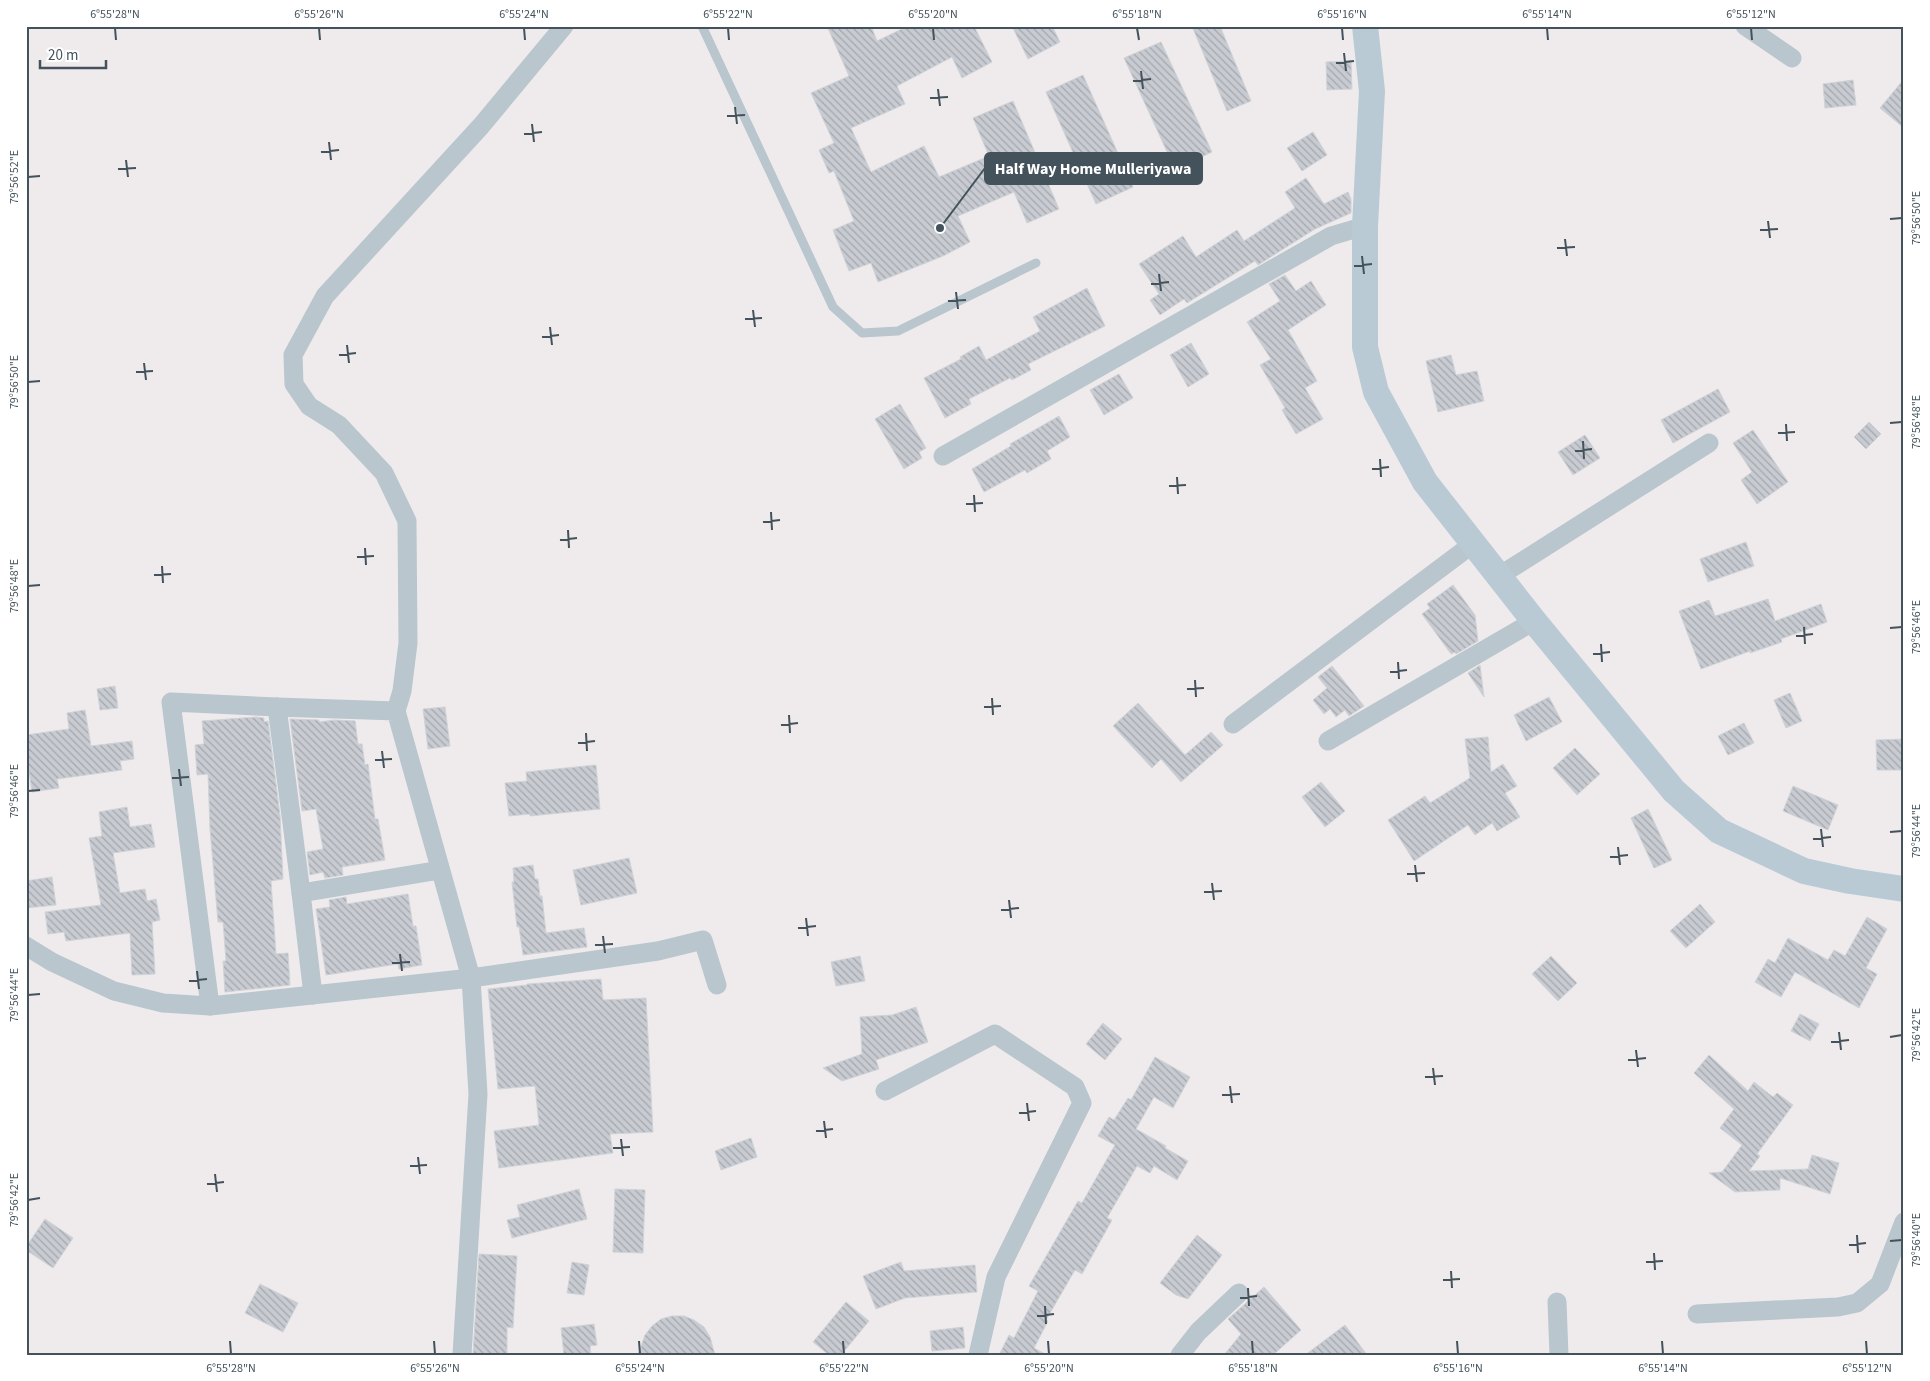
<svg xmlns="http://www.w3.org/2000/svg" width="1930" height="1381" font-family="'Source Sans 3',sans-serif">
	<defs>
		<pattern id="building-back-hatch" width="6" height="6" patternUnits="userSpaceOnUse" patternTransform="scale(1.25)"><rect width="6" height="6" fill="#c8ccd2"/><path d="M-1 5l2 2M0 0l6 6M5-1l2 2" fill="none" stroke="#a4a8ad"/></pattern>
	</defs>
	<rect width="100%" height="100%" fill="#efebec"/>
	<!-- building -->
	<g fill="url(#building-back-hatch)" stroke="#cfd3d8">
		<path d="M 827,26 L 871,26 L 877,41 L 908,26 L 974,26 L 992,62 L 962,78 L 952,57 L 897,86 L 905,104 L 851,128 L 871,172 L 924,146 L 939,177 L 989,156 L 973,118 L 1013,101 L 1059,209 L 1027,223 L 1014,192 L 958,216 L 970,242 L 943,256 L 878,282 L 871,263 L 849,271 L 833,230 L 854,221 L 834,171 L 829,173 L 819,150 L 834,143 L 811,93 L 849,76 Z"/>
		<path d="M 1012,26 L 1052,26 L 1060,42 L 1028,59 Z"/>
		<path d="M 1192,26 L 1220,26 L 1251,101 L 1227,111 Z"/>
		<path d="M 1161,42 L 1212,152 L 1175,169 L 1124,58 Z"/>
		<path d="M 1351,61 L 1352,89 L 1327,90 L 1326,62 Z"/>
		<path d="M 1083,75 L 1133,187 L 1096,204 L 1046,92 Z"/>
		<path d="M 1904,79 L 1904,128 L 1880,108 Z"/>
		<path d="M 1853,80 L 1856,105 L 1825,108 L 1823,84 Z"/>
		<path d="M 1313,132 L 1327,155 L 1302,171 L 1287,148 Z"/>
		<path d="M 1306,178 L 1324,204 L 1348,192 L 1351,199 L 1351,213 L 1315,229 L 1258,265 L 1255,261 L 1187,303 L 1184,299 L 1160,315 L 1150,300 L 1159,294 L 1139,264 L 1183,236 L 1196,257 L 1237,230 L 1244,241 L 1295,208 L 1285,192 Z"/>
		<path d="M 1285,275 L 1296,291 L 1311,281 L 1326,305 L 1288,330 L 1317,381 L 1305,388 L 1323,419 L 1296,434 L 1282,410 L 1285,408 L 1260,365 L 1271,359 L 1247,322 L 1280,301 L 1269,284 Z"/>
		<path d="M 1087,288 L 1105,326 L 1028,364 L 1031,370 L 1012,380 L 1010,378 L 969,399 L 971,404 L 945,418 L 924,378 L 961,359 L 960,357 L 979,346 L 986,360 L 1040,331 L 1033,317 Z"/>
		<path d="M 1191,343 L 1209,374 L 1188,387 L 1170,355 Z"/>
		<path d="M 1451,355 L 1456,375 L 1477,371 L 1484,401 L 1438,412 L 1426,361 Z"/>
		<path d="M 1119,374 L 1133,398 L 1104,415 L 1090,390 Z"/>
		<path d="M 1718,389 L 1730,412 L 1673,443 L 1661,420 Z"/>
		<path d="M 900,404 L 926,448 L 919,452 L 922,458 L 904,469 L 875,419 Z"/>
		<path d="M 1059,416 L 1070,437 L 1047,451 L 1051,459 L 1027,473 L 1025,470 L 984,492 L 972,469 L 1011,446 L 1010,444 Z"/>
		<path d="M 1869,422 L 1881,434 L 1866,449 L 1854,437 Z"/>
		<path d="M 1753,430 L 1788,482 L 1757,504 L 1741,480 L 1752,472 L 1733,443 Z"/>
		<path d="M 1585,435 L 1600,458 L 1573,475 L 1558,452 Z"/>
		<path d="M 1746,542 L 1754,566 L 1708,582 L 1700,559 Z"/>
		<path d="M 1453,585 L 1475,615 L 1478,641 L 1456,654 L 1455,652 L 1451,654 L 1422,614 L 1430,608 L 1427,604 Z"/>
		<path d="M 1768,599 L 1775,621 L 1821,604 L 1827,622 L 1781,639 L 1782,642 L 1750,653 L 1750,651 L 1701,669 L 1679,611 L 1709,600 L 1715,616 Z"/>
		<path d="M 1480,665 L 1484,697 L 1468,673 Z"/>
		<path d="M 1332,666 L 1364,706 L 1349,716 L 1345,710 L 1336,717 L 1330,709 L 1324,714 L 1313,700 L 1327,688 L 1318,677 Z"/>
		<path d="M 115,686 L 118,708 L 100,710 L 97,689 Z"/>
		<path d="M 1790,693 L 1802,721 L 1786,728 L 1774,700 Z"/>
		<path d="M 1549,697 L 1562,722 L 1526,741 L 1514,715 Z"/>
		<path d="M 1138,703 L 1185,755 L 1211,732 L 1223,745 L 1181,782 L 1161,759 L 1152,768 L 1113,726 Z"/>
		<path d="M 445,707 L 450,746 L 428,749 L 423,709 Z"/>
		<path d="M 85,710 L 91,746 L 132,741 L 134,759 L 120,761 L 122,770 L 57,779 L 59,788 L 32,792 L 26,750 L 26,735 L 69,729 L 67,713 Z"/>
		<path d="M 256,717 L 264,718 L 264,722 L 268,721 L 280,815 L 283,879 L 271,881 L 276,954 L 288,953 L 290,985 L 225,992 L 223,961 L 226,961 L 223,922 L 218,922 L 210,829 L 208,774 L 197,775 L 195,745 L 204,744 L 202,721 Z"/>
		<path d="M 290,719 L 319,720 L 319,722 L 334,720 L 355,721 L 358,744 L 362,744 L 365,765 L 368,764 L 375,819 L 378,819 L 385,860 L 342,867 L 343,875 L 325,878 L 323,872 L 310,875 L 307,852 L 323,849 L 316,809 L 302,811 Z"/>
		<path d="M 1744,723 L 1754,743 L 1728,755 L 1718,736 Z"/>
		<path d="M 1488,737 L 1491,772 L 1503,764 L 1517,786 L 1505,793 L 1520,817 L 1497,831 L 1492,823 L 1475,835 L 1468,825 L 1414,861 L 1388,820 L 1425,796 L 1430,803 L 1470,778 L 1465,739 Z"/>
		<path d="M 1904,739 L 1904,770 L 1877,770 L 1876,740 Z"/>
		<path d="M 1575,748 L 1600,774 L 1577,795 L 1553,768 Z"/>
		<path d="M 596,765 L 600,809 L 530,816 L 530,814 L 509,816 L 505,783 L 527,781 L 526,772 Z"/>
		<path d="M 1321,782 L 1345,811 L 1325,827 L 1302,797 Z"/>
		<path d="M 1793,786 L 1838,805 L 1828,830 L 1783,811 Z"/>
		<path d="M 127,807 L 130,827 L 151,824 L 155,847 L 113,853 L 120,893 L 145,889 L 147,901 L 156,899 L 160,920 L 152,922 L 155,974 L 132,975 L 130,933 L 66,941 L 64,932 L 48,934 L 45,912 L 101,905 L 89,838 L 102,836 L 99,812 Z"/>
		<path d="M 1648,809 L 1672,860 L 1654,868 L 1631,818 Z"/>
		<path d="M 629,858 L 637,893 L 581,905 L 573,870 Z"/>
		<path d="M 533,865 L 535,879 L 538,879 L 540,896 L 542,896 L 546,933 L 584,928 L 587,947 L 523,955 L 519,927 L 517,927 L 512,882 L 514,882 L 513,868 Z"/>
		<path d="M 52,877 L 56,905 L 26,908 L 26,881 Z"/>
		<path d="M 408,894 L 413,926 L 416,926 L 422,965 L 399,969 L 398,964 L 326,975 L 316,909 L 330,907 L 329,900 L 346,897 L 347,904 Z"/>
		<path d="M 1700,904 L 1715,922 L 1686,948 L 1670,931 Z"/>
		<path d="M 1867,917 L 1887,929 L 1866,968 L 1877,974 L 1859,1008 L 1795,972 L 1781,997 L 1755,982 L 1768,959 L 1775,963 L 1788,938 L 1828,960 L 1834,950 L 1845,956 Z"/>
		<path d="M 860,956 L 865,981 L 836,986 L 831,962 Z"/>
		<path d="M 1551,956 L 1577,983 L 1558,1001 L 1532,974 Z"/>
		<path d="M 601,979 L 603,1000 L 646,998 L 653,1132 L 610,1134 L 613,1153 L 499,1168 L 494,1131 L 539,1125 L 535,1086 L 498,1089 L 488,989 L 527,985 L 527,984 Z"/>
		<path d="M 916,1007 L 928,1042 L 876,1060 L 879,1069 L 842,1081 L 823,1068 L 862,1054 L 860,1017 L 892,1015 Z"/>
		<path d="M 1800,1014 L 1819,1024 L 1810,1041 L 1791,1031 Z"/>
		<path d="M 1103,1023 L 1122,1039 L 1105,1060 L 1086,1044 Z"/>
		<path d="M 1709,1055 L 1748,1091 L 1754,1082 L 1773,1097 L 1777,1093 L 1793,1105 L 1757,1154 L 1760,1156 L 1749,1171 L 1808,1169 L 1812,1155 L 1839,1163 L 1830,1194 L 1780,1178 L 1780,1190 L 1735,1192 L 1709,1173 L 1722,1172 L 1742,1145 L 1720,1128 L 1734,1109 L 1694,1073 Z"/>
		<path d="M 1155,1057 L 1190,1077 L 1173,1108 L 1154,1097 L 1136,1129 L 1166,1146 L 1165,1148 L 1188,1161 L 1177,1180 L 1154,1166 L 1150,1173 L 1137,1166 L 1107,1218 L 1112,1220 L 1082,1274 L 1075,1270 L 1046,1320 L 1048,1321 L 1034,1348 L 1047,1355 L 999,1355 L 1009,1335 L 1014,1338 L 1038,1291 L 1029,1286 L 1078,1201 L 1082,1203 L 1115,1145 L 1098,1136 L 1109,1117 L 1114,1120 L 1128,1098 L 1131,1100 Z"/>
		<path d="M 751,1138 L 757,1157 L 721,1170 L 715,1151 Z"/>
		<path d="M 579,1189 L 587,1219 L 512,1238 L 507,1220 L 520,1217 L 517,1205 Z"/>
		<path d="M 615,1189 L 645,1190 L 643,1253 L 613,1252 Z"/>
		<path d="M 45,1219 L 73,1238 L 53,1268 L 26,1250 L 26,1247 Z"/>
		<path d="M 1197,1235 L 1222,1255 L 1188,1299 L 1176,1295 L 1160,1283 Z"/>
		<path d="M 479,1254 L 517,1256 L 513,1328 L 507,1327 L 507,1355 L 473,1355 Z"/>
		<path d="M 572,1262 L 589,1265 L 584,1295 L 567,1293 Z"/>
		<path d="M 901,1262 L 904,1271 L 975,1265 L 977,1292 L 905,1298 L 876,1309 L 863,1276 Z"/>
		<path d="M 260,1284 L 298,1303 L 283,1332 L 245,1313 Z"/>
		<path d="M 1264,1287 L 1301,1330 L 1273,1355 L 1224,1355 L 1241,1334 L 1228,1319 Z"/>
		<path d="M 846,1302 L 869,1321 L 841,1355 L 829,1355 L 813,1342 Z"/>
		<path d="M 672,1316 L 684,1316 L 694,1320 L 704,1327 L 710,1337 L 715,1355 L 638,1355 L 645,1335 L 652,1326 L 661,1319 Z"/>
		<path d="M 594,1324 L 597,1345 L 590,1346 L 591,1355 L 564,1355 L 561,1328 Z"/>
		<path d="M 1345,1325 L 1367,1355 L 1305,1355 Z"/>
		<path d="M 963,1327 L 965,1348 L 932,1351 L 930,1331 Z"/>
	</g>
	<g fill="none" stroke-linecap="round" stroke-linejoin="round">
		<!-- lane -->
		<path stroke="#b9c6cd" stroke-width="9" d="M 702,26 L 833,307 L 862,333 L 898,331 L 1036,263"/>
		<!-- street -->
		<g stroke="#b9c6cd" stroke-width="19">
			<path d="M 1745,26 L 1792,58"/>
			<path d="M 943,456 L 1331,236 L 1365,226"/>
			<path d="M 1499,576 L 1709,443"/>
			<path d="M 396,711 L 402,691 L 408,643 L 407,521 L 384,473 L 339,425 L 309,406 L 294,384 L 293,355 L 325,296 L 481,126 L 564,26"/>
			<path d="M 1233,724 L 1474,543"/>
			<path d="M 1328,741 L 1534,621"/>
			<path d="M 301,893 L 313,995"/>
			<path d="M 26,946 L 52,962 L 114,991 L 163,1003 L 210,1006 L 471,978 L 396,711 L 277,707 L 301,893 L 440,870"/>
			<path d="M 210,1006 L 171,702 L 277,707"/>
			<path d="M 885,1091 L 995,1034 L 1075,1087 L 1082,1103 L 996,1277 L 978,1355"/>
			<path d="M 1557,1302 L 1559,1355"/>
			<path d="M 1697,1314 L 1838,1307 L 1857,1303 L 1880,1284 L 1904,1222"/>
			<path d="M 462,1355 L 478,1094 L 471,978 L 658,951 L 703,940 L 717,985"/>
			<path d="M 1180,1355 L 1198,1332 L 1239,1293"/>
		</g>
		<!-- secondary -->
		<path stroke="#bacad5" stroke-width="26" d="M 1365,26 L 1372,91 L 1365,226 L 1365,347 L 1376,392 L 1425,482 L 1534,621 L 1674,791 L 1719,831 L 1804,871 L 1850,881 L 1904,889"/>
	</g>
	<!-- ticks -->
	<path fill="none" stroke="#43525b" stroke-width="2" d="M 115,28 L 116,40M 319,28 L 320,40M 524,28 L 525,40M 728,28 L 729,40M 933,28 L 934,40M 1137,28 L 1139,40M 1342,28 L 1343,40M 1547,28 L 1548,40M 1751,28 L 1752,40M 1344,53 L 1346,71M 1336,63 L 1354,61M 1141,71 L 1143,89M 1133,81 L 1151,79M 938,89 L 940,106M 930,98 L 948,97M 735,107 L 737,124M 727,116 L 745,115M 532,124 L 534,142M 524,134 L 542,132M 329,142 L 331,160M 321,152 L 339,150M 126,160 L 128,177M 118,169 L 136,168M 28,177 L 40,176M 1890,219 L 1902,218M 1768,221 L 1770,238M 1760,230 L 1778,229M 1565,239 L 1567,256M 1557,248 L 1575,247M 1362,256 L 1364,274M 1354,266 L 1372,264M 1159,274 L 1161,291M 1151,284 L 1169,282M 956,292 L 958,309M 948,301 L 966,300M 753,310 L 755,327M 745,319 L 762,318M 550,327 L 552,345M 542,337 L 559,335M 347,345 L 349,363M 339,355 L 356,353M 144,363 L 146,380M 136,372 L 153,371M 28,382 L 40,381M 1890,423 L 1902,422M 1786,424 L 1787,441M 1778,433 L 1795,432M 1583,441 L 1584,459M 1575,451 L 1592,449M 1380,459 L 1381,477M 1372,469 L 1389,467M 1177,477 L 1178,494M 1169,486 L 1186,485M 974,495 L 975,512M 966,504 L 983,503M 771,512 L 772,530M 763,522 L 780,520M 568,530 L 569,548M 560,540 L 577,538M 365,548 L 366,565M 357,557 L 374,556M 162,566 L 163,583M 154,575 L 171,574M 28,586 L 40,585M 1804,627 L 1805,644M 1890,628 L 1902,627M 1796,636 L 1813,634M 1601,644 L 1602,662M 1593,654 L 1610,652M 1398,662 L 1399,679M 1390,672 L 1407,670M 1195,680 L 1196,697M 1187,689 L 1204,688M 992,698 L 993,715M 984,707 L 1001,706M 789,715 L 790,733M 781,725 L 798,723M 586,733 L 587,751M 578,743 L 595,741M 382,751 L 384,768M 375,760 L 392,759M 179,769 L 181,786M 172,778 L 189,777M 28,791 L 40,790M 1821,829 L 1823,847M 1890,832 L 1902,831M 1813,839 L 1831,837M 1618,847 L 1620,865M 1610,857 L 1628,855M 1415,865 L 1417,882M 1407,874 L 1425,873M 1212,883 L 1214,900M 1204,892 L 1222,891M 1009,900 L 1011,918M 1001,910 L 1019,908M 806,918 L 808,936M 798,928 L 816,926M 603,936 L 605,953M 595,945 L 613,944M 400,954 L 402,971M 392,963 L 410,962M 197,971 L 199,989M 189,981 L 207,979M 28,995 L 40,994M 1839,1032 L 1841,1050M 1890,1037 L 1902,1035M 1831,1042 L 1849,1040M 1636,1050 L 1638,1067M 1628,1060 L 1646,1058M 1433,1068 L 1435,1085M 1425,1077 L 1443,1076M 1230,1086 L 1232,1103M 1222,1095 L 1240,1094M 1027,1103 L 1029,1121M 1019,1113 L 1036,1111M 824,1121 L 826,1138M 816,1131 L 833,1129M 621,1139 L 623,1156M 613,1148 L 630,1147M 418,1157 L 420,1174M 410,1166 L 427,1165M 215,1174 L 217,1192M 207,1184 L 224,1182M 28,1200 L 40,1198M 1857,1235 L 1858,1253M 1890,1241 L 1902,1240M 1849,1245 L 1866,1243M 1654,1253 L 1655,1270M 1646,1262 L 1663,1261M 1451,1271 L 1452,1288M 1443,1280 L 1460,1279M 1248,1288 L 1249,1306M 1240,1298 L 1257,1296M 1045,1306 L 1046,1324M 1037,1316 L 1054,1314M 230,1341 L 231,1354M 434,1341 L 435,1354M 639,1341 L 640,1354M 843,1341 L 844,1354M 1048,1341 L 1049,1354M 1252,1341 L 1253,1354M 1457,1341 L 1458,1354M 1662,1341 L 1663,1354M 1866,1341 L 1867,1354"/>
	<!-- callouts -->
	<path fill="none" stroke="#43525b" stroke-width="2" d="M940 228L985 168"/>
	<circle fill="#43525b" stroke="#fff" stroke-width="2" cx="940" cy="228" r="5"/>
	<rect fill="#43525b" stroke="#43525b" stroke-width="2" x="985" y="153" width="217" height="31" rx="5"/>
	<g font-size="16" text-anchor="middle" font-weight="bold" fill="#fff">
		<text x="1093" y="174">Half Way Home Mulleriyawa</text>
	</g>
	<!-- border -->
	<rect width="1930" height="1381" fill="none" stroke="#ffffff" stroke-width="55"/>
	<!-- scale -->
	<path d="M40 60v8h66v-8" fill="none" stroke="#43525b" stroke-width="2.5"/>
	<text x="48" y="60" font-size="15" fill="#43525b" stroke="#ffffff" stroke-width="4" paint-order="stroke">20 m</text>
	<rect x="28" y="28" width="1874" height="1326" fill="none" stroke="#43525b" stroke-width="2"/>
	<g font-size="12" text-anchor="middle" fill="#43525b">
		<text x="115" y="18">6°55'28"N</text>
		<text x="319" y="18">6°55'26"N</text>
		<text x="524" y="18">6°55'24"N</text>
		<text x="728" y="18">6°55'22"N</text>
		<text x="933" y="18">6°55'20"N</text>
		<text x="1137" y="18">6°55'18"N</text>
		<text x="1342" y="18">6°55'16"N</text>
		<text x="1547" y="18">6°55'14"N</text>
		<text x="1751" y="18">6°55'12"N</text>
		<text transform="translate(14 177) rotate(-90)" y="4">79°56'52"E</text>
		<text transform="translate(1916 218) rotate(-90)" y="4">79°56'50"E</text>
		<text transform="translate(14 382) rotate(-90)" y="4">79°56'50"E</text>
		<text transform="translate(1916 422) rotate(-90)" y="4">79°56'48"E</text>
		<text transform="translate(14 586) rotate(-90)" y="4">79°56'48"E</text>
		<text transform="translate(1916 627) rotate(-90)" y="4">79°56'46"E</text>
		<text transform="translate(14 791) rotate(-90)" y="4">79°56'46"E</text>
		<text transform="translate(1916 831) rotate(-90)" y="4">79°56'44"E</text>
		<text transform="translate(14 995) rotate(-90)" y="4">79°56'44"E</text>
		<text transform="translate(1916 1035) rotate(-90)" y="4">79°56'42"E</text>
		<text transform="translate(14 1200) rotate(-90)" y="4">79°56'42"E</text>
		<text transform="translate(1916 1240) rotate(-90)" y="4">79°56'40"E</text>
		<text x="231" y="1372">6°55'28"N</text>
		<text x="435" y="1372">6°55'26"N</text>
		<text x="640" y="1372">6°55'24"N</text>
		<text x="844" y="1372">6°55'22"N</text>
		<text x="1049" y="1372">6°55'20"N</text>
		<text x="1253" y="1372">6°55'18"N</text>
		<text x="1458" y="1372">6°55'16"N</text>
		<text x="1663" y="1372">6°55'14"N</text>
		<text x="1867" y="1372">6°55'12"N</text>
	</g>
</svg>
